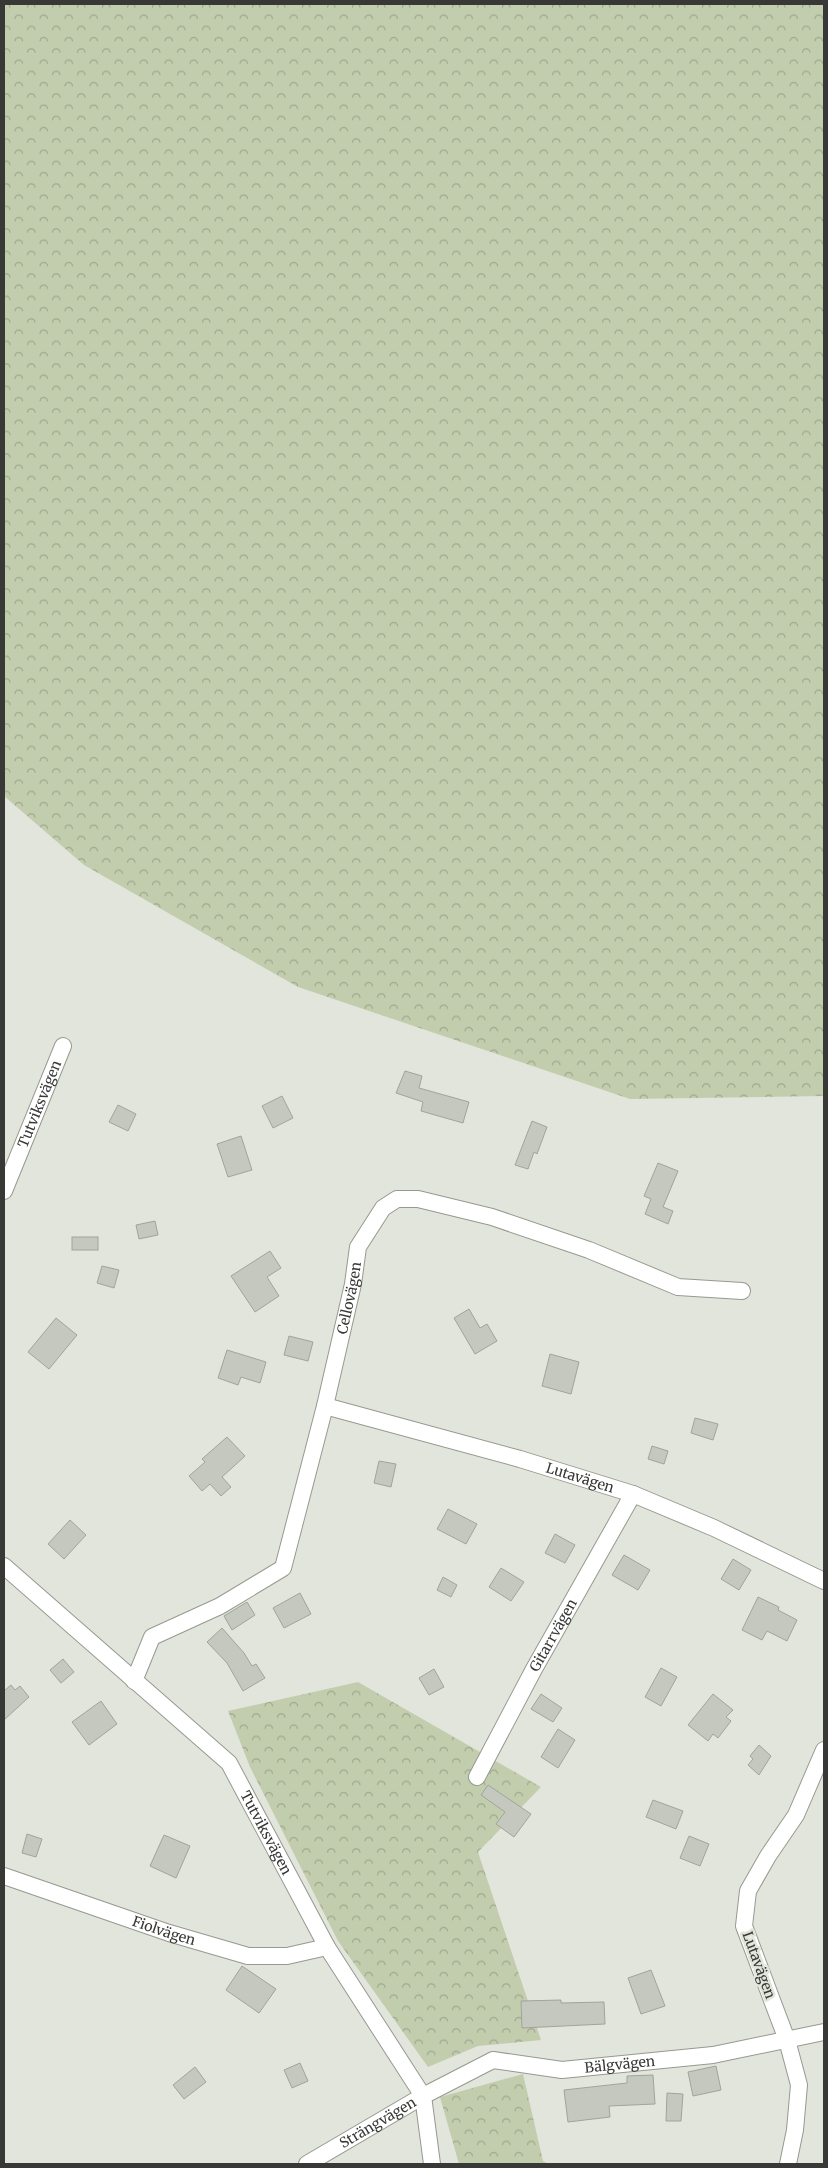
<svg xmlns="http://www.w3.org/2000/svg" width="828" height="2168" font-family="Merriweather,serif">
	<defs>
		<pattern id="forest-crowns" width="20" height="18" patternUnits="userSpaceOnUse" patternTransform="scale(1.25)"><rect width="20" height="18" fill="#c2cdad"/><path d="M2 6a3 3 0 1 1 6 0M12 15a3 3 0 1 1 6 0" fill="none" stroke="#9fa78e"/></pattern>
	</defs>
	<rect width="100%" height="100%" fill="#e2e5db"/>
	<!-- forest -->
	<g fill="url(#forest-crowns)">
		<path d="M 4,4 L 824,4 L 824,1096 L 630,1099 L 298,987 L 84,865 L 4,796 Z"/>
		<path d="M 358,1682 L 541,1787 L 478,1852 L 541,2040 L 478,2046 L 428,2067 L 338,1941 L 250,1767 L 228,1711 Z"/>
		<path d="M 523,2074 L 543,2161 L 549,2164 L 459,2164 L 440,2097 Z"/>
	</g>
	<!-- building -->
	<g fill="#c5c8bf" stroke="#a1a49b">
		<path d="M 405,1071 L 422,1076 L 419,1088 L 469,1102 L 463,1123 L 421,1111 L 423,1102 L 396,1093 Z"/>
		<path d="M 282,1096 L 293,1118 L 273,1128 L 262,1106 Z"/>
		<path d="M 118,1105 L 136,1114 L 128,1131 L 109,1122 Z"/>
		<path d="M 532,1121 L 547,1127 L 537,1154 L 534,1152 L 528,1169 L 515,1165 Z"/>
		<path d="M 241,1136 L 252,1170 L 228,1177 L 217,1144 Z"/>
		<path d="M 658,1163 L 678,1171 L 663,1207 L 673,1211 L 668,1224 L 645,1214 L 651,1199 L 644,1196 Z"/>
		<path d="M 155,1221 L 158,1235 L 139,1239 L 136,1225 Z"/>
		<rect x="72" y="1237" width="26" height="13"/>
		<path d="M 270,1251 L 281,1268 L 267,1277 L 279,1296 L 255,1312 L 231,1276 Z"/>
		<path d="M 102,1266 L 119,1270 L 114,1288 L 97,1283 Z"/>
		<path d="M 469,1309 L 480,1328 L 487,1324 L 497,1341 L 475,1354 L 454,1318 Z"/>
		<path d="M 56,1318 L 77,1335 L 49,1369 L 28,1352 Z"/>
		<path d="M 289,1336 L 313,1342 L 308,1361 L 284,1355 Z"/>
		<path d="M 227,1350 L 266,1362 L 260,1383 L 241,1377 L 238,1385 L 218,1378 Z"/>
		<path d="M 550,1354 L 579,1362 L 571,1394 L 542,1386 Z"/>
		<path d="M 695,1418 L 718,1424 L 713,1440 L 691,1433 Z"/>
		<path d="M 227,1437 L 245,1456 L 222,1477 L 231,1487 L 221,1496 L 210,1484 L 202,1491 L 189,1476 L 205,1462 L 202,1459 Z"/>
		<path d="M 652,1446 L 668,1451 L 664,1464 L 648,1459 Z"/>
		<path d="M 379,1461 L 396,1464 L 391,1487 L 374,1483 Z"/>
		<path d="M 448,1509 L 477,1524 L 466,1544 L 437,1529 Z"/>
		<path d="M 70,1520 L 86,1535 L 64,1559 L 48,1544 Z"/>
		<path d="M 555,1534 L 575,1545 L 565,1563 L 545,1553 Z"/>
		<path d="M 624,1555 L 650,1570 L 638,1590 L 612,1575 Z"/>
		<path d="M 733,1559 L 751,1570 L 739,1590 L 721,1579 Z"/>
		<path d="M 501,1568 L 524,1582 L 511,1601 L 489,1587 Z"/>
		<path d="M 443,1577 L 457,1585 L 451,1597 L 437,1590 Z"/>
		<path d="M 300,1593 L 311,1614 L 284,1628 L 273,1608 Z"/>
		<path d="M 758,1597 L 779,1607 L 778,1610 L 797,1620 L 787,1641 L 767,1631 L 762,1640 L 742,1630 Z"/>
		<path d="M 247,1602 L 255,1615 L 232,1630 L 224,1616 Z"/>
		<path d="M 222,1628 L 244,1653 L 252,1666 L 256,1664 L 265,1678 L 243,1691 L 227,1663 L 207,1642 Z"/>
		<path d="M 63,1659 L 74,1672 L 61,1683 L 50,1670 Z"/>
		<path d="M 661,1668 L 677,1677 L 661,1706 L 645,1697 Z"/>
		<path d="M 434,1669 L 444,1687 L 429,1695 L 419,1678 Z"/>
		<path d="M 11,1685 L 15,1690 L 20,1686 L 29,1697 L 4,1720 L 4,1691 Z"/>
		<path d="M 541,1694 L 562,1708 L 553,1722 L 531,1709 Z"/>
		<path d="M 713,1694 L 733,1710 L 726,1717 L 731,1721 L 718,1738 L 713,1734 L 708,1741 L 688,1725 Z"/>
		<path d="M 101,1701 L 117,1724 L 89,1745 L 72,1722 Z"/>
		<path d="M 558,1729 L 575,1740 L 558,1768 L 541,1757 Z"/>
		<path d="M 759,1745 L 771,1756 L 759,1775 L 748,1765 L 753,1759 L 750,1756 Z"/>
		<path d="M 488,1785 L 531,1814 L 514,1837 L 496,1824 L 505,1812 L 481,1795 Z"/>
		<path d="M 653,1800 L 683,1811 L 676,1829 L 646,1817 Z"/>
		<path d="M 27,1834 L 42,1839 L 36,1857 L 22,1853 Z"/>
		<path d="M 164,1835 L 190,1846 L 176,1878 L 150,1866 Z"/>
		<path d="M 689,1836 L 709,1844 L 700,1866 L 680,1858 Z"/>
		<path d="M 242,1966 L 276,1989 L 259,2013 L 226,1990 Z"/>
		<path d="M 651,1970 L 665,2006 L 641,2014 L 628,1978 Z"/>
		<path d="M 561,2000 L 561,2003 L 604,2002 L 605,2024 L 522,2028 L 521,2001 Z"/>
		<path d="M 300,2063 L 308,2081 L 292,2088 L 284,2070 Z"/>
		<path d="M 716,2066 L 721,2090 L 693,2096 L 688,2072 Z"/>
		<path d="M 195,2067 L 206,2082 L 184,2099 L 173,2085 Z"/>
		<path d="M 653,2075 L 655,2104 L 609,2106 L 610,2117 L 568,2122 L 564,2090 L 627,2083 L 627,2076 Z"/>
		<path d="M 667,2093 L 683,2094 L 681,2121 L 666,2121 Z"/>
	</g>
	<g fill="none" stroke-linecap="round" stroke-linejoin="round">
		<!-- minor casing -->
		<g stroke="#969990" stroke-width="18">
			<g id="minor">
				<path id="s1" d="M 4,1191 L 63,1046"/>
				<path id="s2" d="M 325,1406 L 520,1459 L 633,1494 L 714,1528 L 824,1581"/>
				<path id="s3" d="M 4,1566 L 229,1763 L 327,1947 L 423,2096 L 432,2164"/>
				<path id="s4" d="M 134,1681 L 152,1637 L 220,1606 L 283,1568 L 325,1406 L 353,1284 L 358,1247 L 383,1208 L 397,1199 L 418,1199 L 492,1217 L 589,1250 L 678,1287 L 742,1291"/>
				<path id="s5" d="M 477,1777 L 534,1669 L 633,1494"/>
				<path id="s6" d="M 4,1876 L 169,1933 L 248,1956 L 287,1956 L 327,1947"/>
				<path id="s7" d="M 307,2164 L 423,2096 L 493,2060 L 562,2070 L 713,2055 L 824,2032"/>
				<path d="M 788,2164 L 795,2130 L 799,2085 L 787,2040 L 744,1926 L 748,1891 L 768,1856 L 796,1815 L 824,1750"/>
			</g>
		</g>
		<!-- minor -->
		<use href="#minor" stroke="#fff" stroke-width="16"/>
	</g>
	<g text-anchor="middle" stroke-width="5" stroke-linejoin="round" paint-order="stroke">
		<!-- street labels -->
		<g font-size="14" fill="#383936" stroke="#e2e5db">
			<text dy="5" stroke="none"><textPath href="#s1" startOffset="94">Tutviksvägen</textPath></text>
			<text dy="5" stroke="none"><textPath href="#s4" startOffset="474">Cellovägen</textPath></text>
			<text dy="5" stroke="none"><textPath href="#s2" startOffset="265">Lutavägen</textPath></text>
			<text dy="5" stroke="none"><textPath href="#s5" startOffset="161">Gitarrvägen</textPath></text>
			<text dy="5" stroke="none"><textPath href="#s3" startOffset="378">Tutviksvägen</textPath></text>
			<text dy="5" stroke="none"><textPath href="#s6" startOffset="169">Fiolvägen</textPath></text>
			<text transform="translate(759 1965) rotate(70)" y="5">Lutavägen</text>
			<text dy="5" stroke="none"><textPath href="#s7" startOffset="341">Bälgvägen</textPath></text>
			<text dy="5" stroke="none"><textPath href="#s7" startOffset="82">Strängvägen</textPath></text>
		</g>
	</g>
	<!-- border -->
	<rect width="828" height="2168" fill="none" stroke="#383936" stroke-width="10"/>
</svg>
